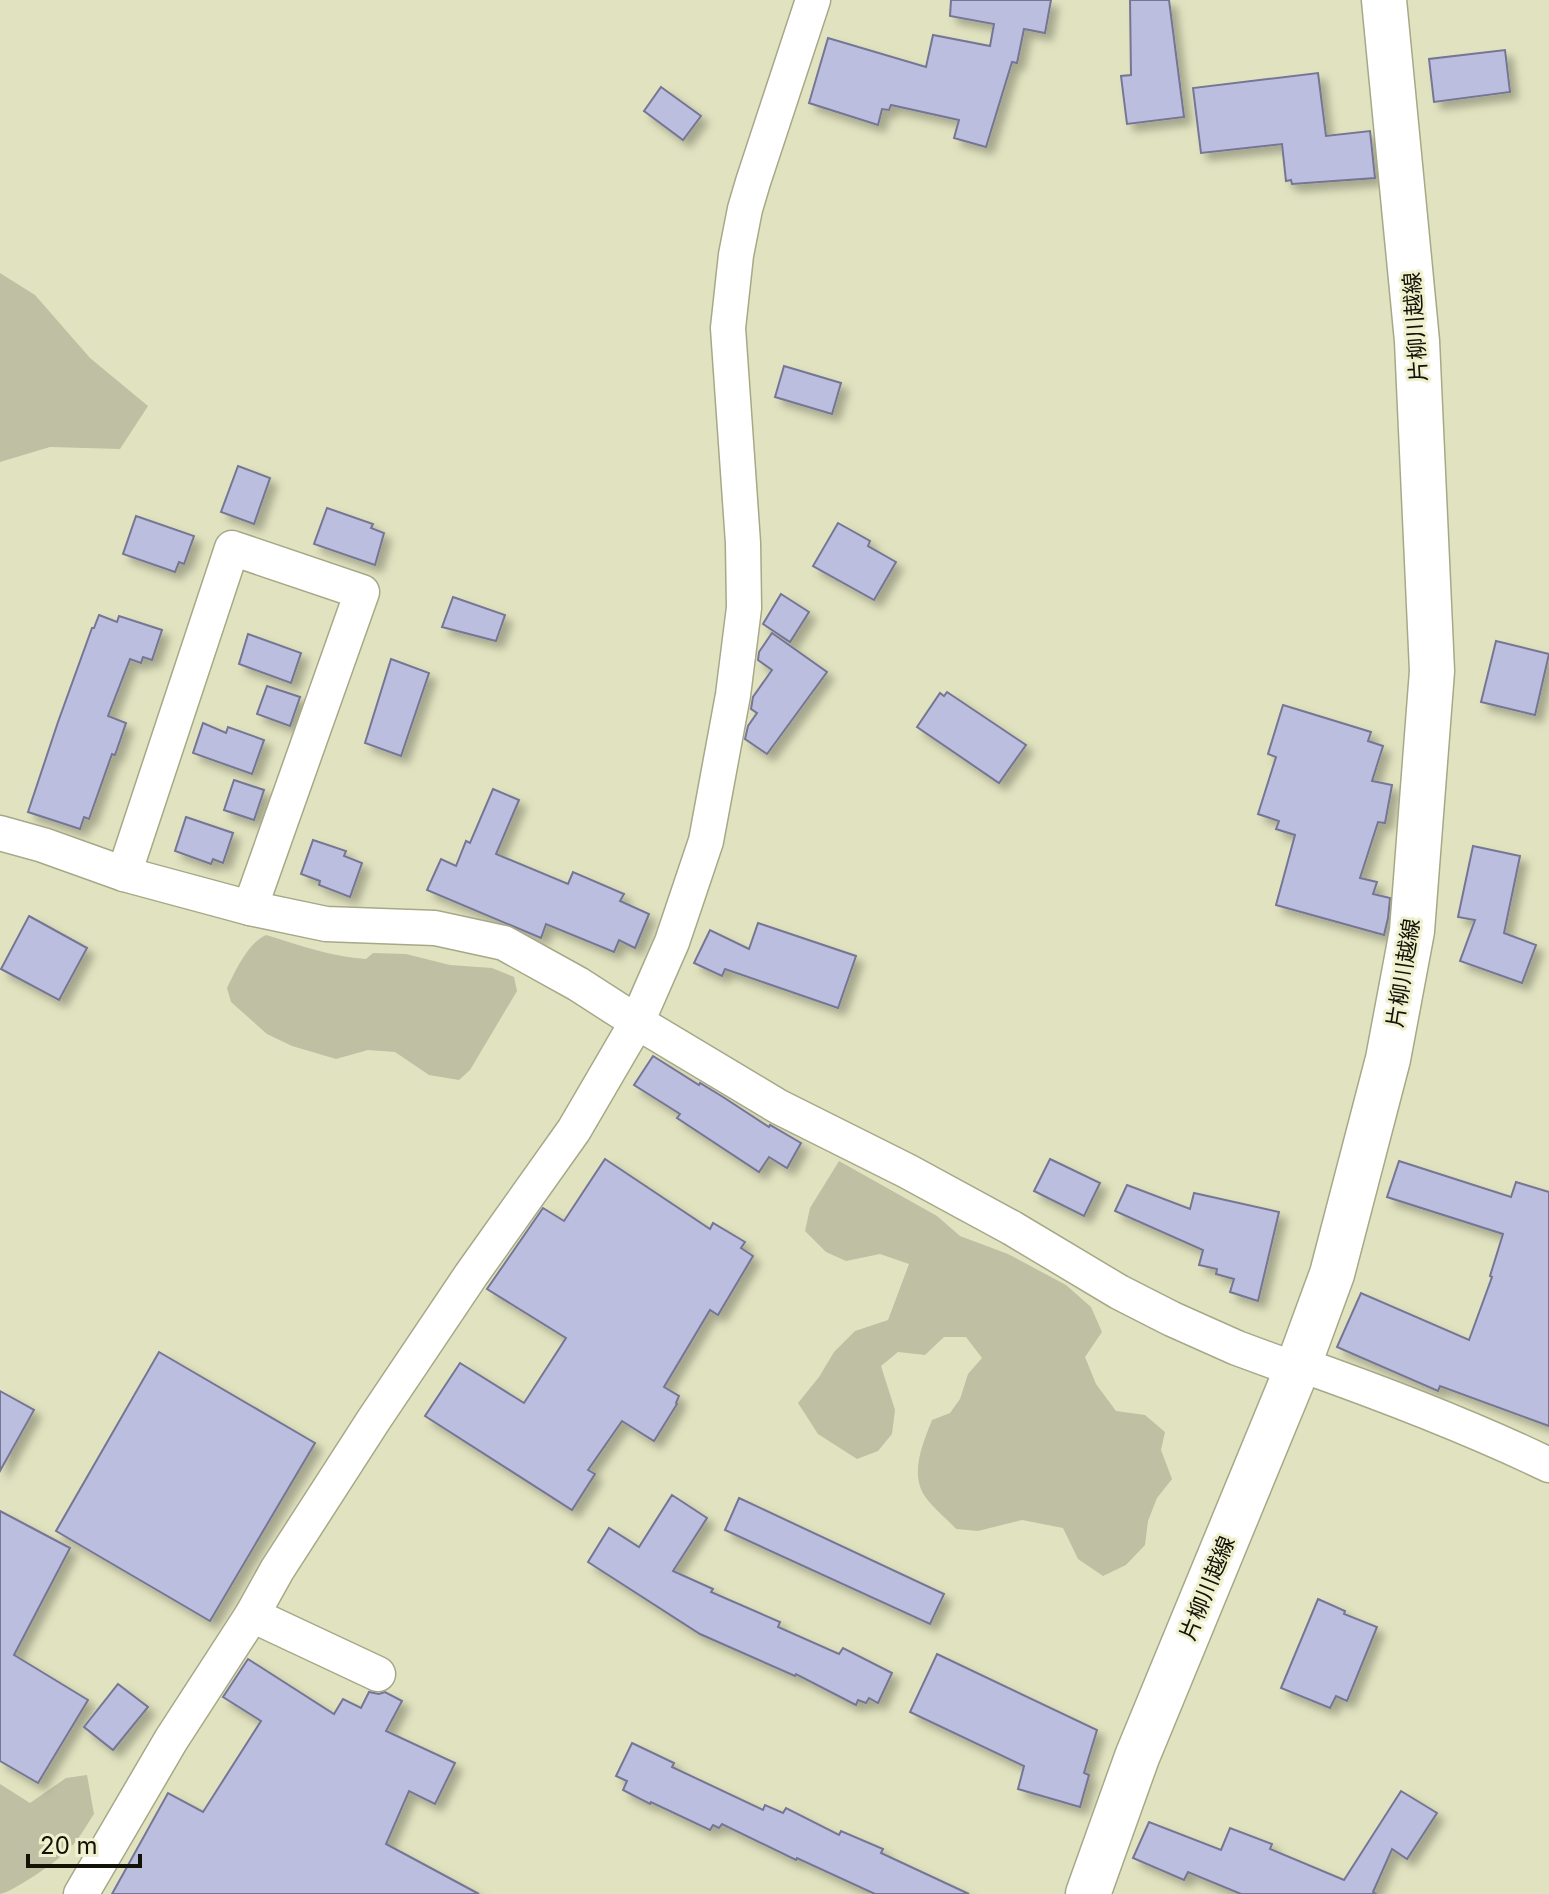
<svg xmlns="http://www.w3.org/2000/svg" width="1549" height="1894" font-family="Inter,'Noto Sans JP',sans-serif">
	<defs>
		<filter id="shadow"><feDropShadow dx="7" dy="7" stdDeviation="4" flood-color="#0004"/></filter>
	</defs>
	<rect width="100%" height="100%" fill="#e1e3c0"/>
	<!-- green -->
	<g fill="#bebfa3">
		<path d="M 0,273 L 35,295 L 90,358 L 148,406 L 120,449 L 50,447 L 0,462 Z"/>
		<path d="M 266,935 C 299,945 332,957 366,959 L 373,953 L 406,954 L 450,965 L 492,968 L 514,977 L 517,991 L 470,1070 L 459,1080 L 429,1075 L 395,1052 L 368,1050 L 336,1059 L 292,1046 L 267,1034 L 231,1002 L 227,988 C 236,970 247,944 266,935 Z"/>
		<path d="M 839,1161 L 937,1216 L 960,1236 L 1008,1254 L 1066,1285 L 1091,1307 L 1102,1332 L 1085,1357 L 1096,1384 L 1116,1411 L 1145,1415 L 1165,1432 L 1161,1450 L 1172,1479 L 1157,1498 L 1148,1521 L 1145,1545 L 1126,1565 L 1103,1576 L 1078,1559 L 1063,1528 L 1022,1520 L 978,1531 L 956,1529 C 947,1519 931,1506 924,1495 C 910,1472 923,1443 932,1420 L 950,1413 L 960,1399 L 968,1374 L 982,1358 L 966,1337 L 944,1337 L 925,1355 L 898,1352 L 881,1366 L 895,1410 L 892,1434 L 878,1451 L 857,1459 L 818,1434 L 798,1403 L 819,1377 L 834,1352 L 855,1331 L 888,1320 L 909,1264 L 880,1254 L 846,1261 L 826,1252 L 805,1231 L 810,1208 Z"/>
		<path d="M 87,1775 L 94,1814 C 86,1826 78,1841 68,1850 C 58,1861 13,1892 0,1894 L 0,1784 L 30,1803 L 66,1778 Z"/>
	</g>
	<!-- building -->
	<g fill="#bcbedf" stroke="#757694" stroke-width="2" filter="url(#shadow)">
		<path d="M 951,0 L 1051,0 L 1045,33 L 1024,29 L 1017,63 L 1012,62 L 986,147 L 954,138 L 959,120 L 891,105 L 889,110 L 882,109 L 878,125 L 809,103 L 828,38 L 926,67 L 933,35 L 990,46 L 994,24 L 950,16 Z"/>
		<path d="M 1130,0 L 1169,0 L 1184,117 L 1127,124 L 1121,76 L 1131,75 Z"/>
		<path d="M 1505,50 L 1510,92 L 1434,102 L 1429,59 Z"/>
		<path d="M 1318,73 L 1326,136 L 1370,131 L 1375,178 L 1292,184 L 1291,180 L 1286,181 L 1282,144 L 1201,153 L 1193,88 Z"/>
		<path d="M 661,87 L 701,116 L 683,140 L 644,111 Z"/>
		<path d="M 784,366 L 841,383 L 832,414 L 775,397 Z"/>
		<path d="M 238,466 L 270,478 L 254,524 L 221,512 Z"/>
		<path d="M 327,508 L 373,524 L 371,528 L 384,533 L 375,565 L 314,544 Z"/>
		<path d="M 136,516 L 194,536 L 184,564 L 179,562 L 175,572 L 123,554 Z"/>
		<path d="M 838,523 L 870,541 L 868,546 L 896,562 L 874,600 L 813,566 Z"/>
		<path d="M 781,594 L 809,612 L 790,642 L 763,624 Z"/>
		<path d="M 453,597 L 505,615 L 496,641 L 442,627 Z"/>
		<path d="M 99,615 L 117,622 L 119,616 L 162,630 L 152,660 L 143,657 L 141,663 L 130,659 L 108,716 L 126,723 L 115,755 L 112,754 L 89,819 L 84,817 L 80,829 L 28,812 L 58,722 L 92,628 L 94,628 Z"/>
		<path d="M 772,633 L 827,672 L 767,754 L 745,739 L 748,726 L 757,713 L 751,709 L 753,697 L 772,670 L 758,660 L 759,652 Z"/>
		<path d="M 248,634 L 301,653 L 291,683 L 239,664 Z"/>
		<path d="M 1496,641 L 1549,654 L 1535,715 L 1481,702 Z"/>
		<path d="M 391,659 L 429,673 L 401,756 L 365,743 Z"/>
		<path d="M 267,686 L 300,697 L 290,726 L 257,714 Z"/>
		<path d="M 947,692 L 1026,745 L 999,783 L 917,727 L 940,693 L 944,696 Z"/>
		<path d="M 1283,705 L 1371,732 L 1368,741 L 1383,746 L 1372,781 L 1392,785 L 1385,823 L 1378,822 L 1360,878 L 1377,882 L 1373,894 L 1390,898 L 1388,918 L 1384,935 L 1276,905 L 1295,835 L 1276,829 L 1279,821 L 1258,814 L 1276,757 L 1268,754 Z"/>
		<path d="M 203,723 L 226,733 L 228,727 L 264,740 L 252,774 L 193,753 Z"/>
		<path d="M 234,780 L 264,790 L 254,820 L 224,810 Z"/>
		<path d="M 493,789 L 519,800 L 496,854 L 568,884 L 573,872 L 624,894 L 620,901 L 649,914 L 635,948 L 619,940 L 614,952 L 546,924 L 541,938 L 427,890 L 441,859 L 456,866 L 466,841 L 470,843 Z"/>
		<path d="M 186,817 L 233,833 L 223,863 L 213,859 L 211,864 L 175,851 Z"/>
		<path d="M 313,840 L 346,851 L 344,856 L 362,863 L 350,897 L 319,885 L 320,881 L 301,874 Z"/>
		<path d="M 1473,846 L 1520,856 L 1504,933 L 1536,945 L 1522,983 L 1460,961 L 1475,920 L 1458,917 Z"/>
		<path d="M 29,916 L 87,948 L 59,1000 L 1,969 Z"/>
		<path d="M 758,923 L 856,956 L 838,1008 L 725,969 L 722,976 L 694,963 L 710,930 L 749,949 Z"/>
		<path d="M 653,1056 L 699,1085 L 700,1083 L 723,1097 L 769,1127 L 770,1125 L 801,1143 L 787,1168 L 769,1157 L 759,1172 L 677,1118 L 680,1114 L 634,1085 Z"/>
		<path d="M 605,1159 L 710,1229 L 713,1223 L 745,1242 L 741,1248 L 753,1256 L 718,1315 L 710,1310 L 664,1387 L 679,1396 L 676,1403 L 677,1404 L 654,1441 L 622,1421 L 588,1470 L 595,1474 L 572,1510 L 425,1416 L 460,1363 L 524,1403 L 566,1338 L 487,1289 L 543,1208 L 564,1221 Z"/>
		<path d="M 1050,1159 L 1100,1183 L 1084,1216 L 1034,1191 Z"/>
		<path d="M 1399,1161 L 1511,1197 L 1516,1182 L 1549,1192 L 1549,1426 L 1440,1386 L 1438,1391 L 1337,1347 L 1361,1293 L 1469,1340 L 1492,1277 L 1490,1276 L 1503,1234 L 1387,1197 Z"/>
		<path d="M 1127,1185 L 1190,1209 L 1194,1193 L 1279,1212 L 1258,1301 L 1230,1292 L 1234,1279 L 1216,1274 L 1217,1269 L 1199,1265 L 1203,1250 L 1115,1211 Z"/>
		<path d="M 159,1352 L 315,1443 L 210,1621 L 56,1531 Z"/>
		<path d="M 0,1391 L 34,1410 L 0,1471 Z"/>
		<path d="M 672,1495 L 707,1518 L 673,1571 L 713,1589 L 711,1592 L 780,1622 L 778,1627 L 839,1654 L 843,1648 L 892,1673 L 878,1703 L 869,1698 L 866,1703 L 858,1700 L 856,1705 L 796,1674 L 795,1676 L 700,1634 L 588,1562 L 609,1528 L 639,1547 Z"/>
		<path d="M 739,1498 L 944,1594 L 930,1624 L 725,1530 Z"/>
		<path d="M 0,1511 L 70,1548 L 14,1655 L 88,1700 L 38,1783 L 0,1761 Z"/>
		<path d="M 1318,1599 L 1345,1611 L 1344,1614 L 1377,1627 L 1347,1701 L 1336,1696 L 1330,1708 L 1281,1688 Z"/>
		<path d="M 937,1654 L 1097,1730 L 1084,1773 L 1089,1775 L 1080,1807 L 1018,1789 L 1024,1766 L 910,1712 Z"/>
		<path d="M 248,1659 L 334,1714 L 343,1699 L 361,1708 L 369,1692 L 379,1694 L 385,1692 L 402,1701 L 386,1731 L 455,1763 L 435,1804 L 409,1791 L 386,1844 L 479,1894 L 112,1894 L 168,1793 L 203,1812 L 261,1721 L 223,1697 Z"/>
		<path d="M 118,1684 L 148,1707 L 113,1750 L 84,1727 Z"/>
		<path d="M 632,1743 L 674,1763 L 672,1767 L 763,1810 L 765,1805 L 783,1813 L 786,1808 L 839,1835 L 841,1831 L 883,1849 L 881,1853 L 969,1894 L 875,1894 L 797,1858 L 796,1860 L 722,1824 L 719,1828 L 713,1825 L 710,1830 L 651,1802 L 650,1804 L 623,1790 L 627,1781 L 616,1776 Z"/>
		<path d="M 1401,1791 L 1437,1813 L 1407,1859 L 1392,1849 L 1373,1892 L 1376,1894 L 1241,1894 L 1188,1872 L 1184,1880 L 1133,1858 L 1149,1822 L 1221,1850 L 1230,1828 L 1272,1844 L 1270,1849 L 1344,1880 Z"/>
	</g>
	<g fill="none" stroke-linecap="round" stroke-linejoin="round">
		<!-- minor casing -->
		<g stroke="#a7a887" stroke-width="37">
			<g id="minor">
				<path d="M 0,833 L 43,845 L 124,874 L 250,908 L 326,924 L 435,928 L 504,943 L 578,984 L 637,1022 L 779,1107 L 907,1171 L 1012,1228 L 1119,1292 L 1172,1319 L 1237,1348 L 1297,1370"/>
				<path d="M 124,874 L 232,548 L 362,592 L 250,908"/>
				<path d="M 1299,1364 C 1384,1394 1468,1426 1549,1465"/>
				<path d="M 252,1615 L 378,1674"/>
				<path d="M 81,1894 L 171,1740 L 252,1615 L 277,1570 L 373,1421 L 471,1275 L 574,1130 L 637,1022 L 672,942 L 706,841 L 733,695 L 744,608 L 743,543 L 728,328 L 736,255 L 745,209 L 753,182 L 813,0"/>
			</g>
		</g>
		<!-- secondary casing -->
		<g stroke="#a7a887" stroke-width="47">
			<path id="secondary" d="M 1088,1894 L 1137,1757 L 1299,1364 L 1332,1274 L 1388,1059 L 1412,931 L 1432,671 L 1417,341 L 1384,0"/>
		</g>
		<!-- minor -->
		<use href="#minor" stroke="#fff" stroke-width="34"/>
		<!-- secondary -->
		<use href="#secondary" stroke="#fff" stroke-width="44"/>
	</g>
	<g text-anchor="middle" stroke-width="6" stroke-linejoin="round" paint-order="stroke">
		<!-- street labels -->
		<g font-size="22" fill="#121206" stroke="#eff0cd">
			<text transform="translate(1415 327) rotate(-94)" y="8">片柳川越線</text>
			<text transform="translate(1403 973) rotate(-81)" y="8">片柳川越線</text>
			<text transform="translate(1207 1588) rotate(-68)" y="8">片柳川越線</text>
		</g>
	</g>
	<!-- scale -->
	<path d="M28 1854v12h112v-12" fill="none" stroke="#121206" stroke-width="4"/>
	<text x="40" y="1854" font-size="24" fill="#121206" stroke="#eff0cd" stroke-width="6" paint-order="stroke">20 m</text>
</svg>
